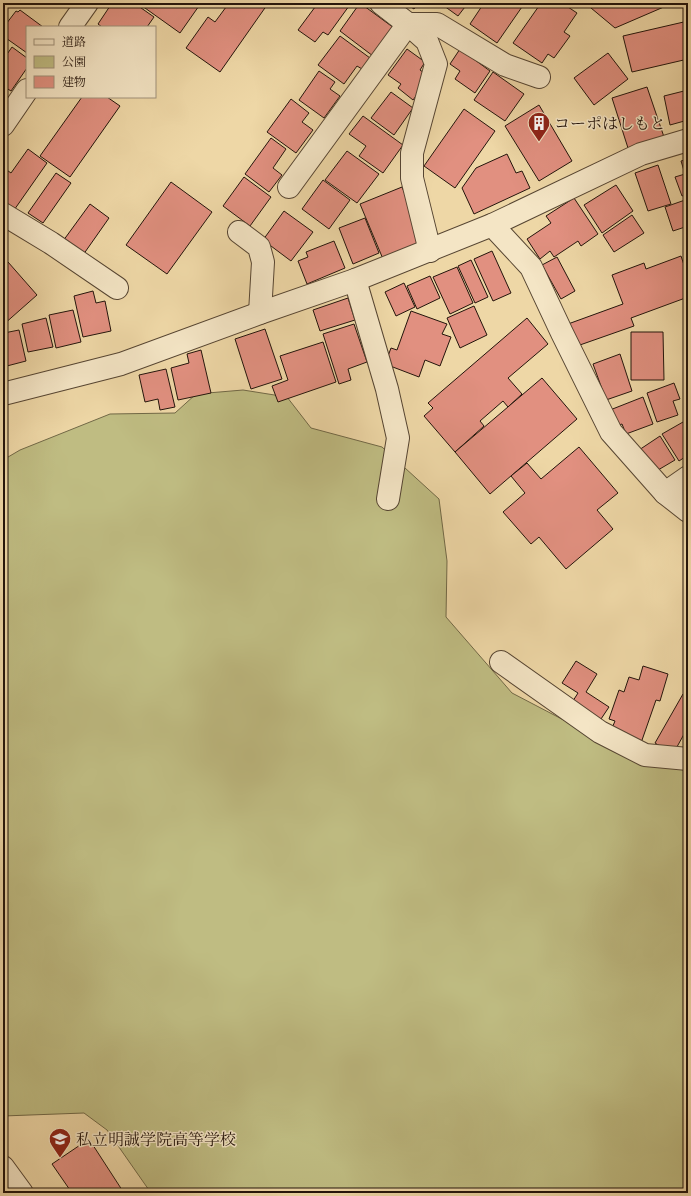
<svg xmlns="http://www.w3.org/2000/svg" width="691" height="1196" font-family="Vollkorn,'Noto Serif JP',serif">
	<rect width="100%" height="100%" fill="#eed7a6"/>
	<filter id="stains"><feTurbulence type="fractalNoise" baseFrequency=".005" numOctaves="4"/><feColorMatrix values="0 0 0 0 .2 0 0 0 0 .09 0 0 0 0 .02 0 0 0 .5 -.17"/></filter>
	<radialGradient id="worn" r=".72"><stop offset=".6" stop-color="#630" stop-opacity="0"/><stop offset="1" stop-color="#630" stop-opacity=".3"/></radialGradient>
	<!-- green -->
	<path fill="#bfbc82" stroke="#716846" d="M 243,390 L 287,397 L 311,428 L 382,447 L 439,499 L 447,561 L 446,617 L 512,693 L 644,762 L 688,765 L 688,1193 L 151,1193 L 107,1130 L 84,1113 L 3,1116 L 3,460 L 20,450 L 110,414 L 175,413 L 196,394 Z"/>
	<!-- building -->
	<g fill="#e19080" stroke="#23140b">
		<path d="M 112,3 L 134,3 L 154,17 L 147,27 L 102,27 L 98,24 Z"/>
		<path d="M 138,3 L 201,3 L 180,33 Z"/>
		<path d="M 229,3 L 264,3 L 267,5 L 220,72 L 186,48 L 208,17 L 215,22 Z"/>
		<path d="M 318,3 L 346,3 L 349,6 L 328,35 L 323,32 L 315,42 L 298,30 Z"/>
		<path d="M 360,3 L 394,28 L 373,56 L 340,31 Z"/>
		<path d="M 405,3 L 418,3 L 414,9 Z"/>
		<path d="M 440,3 L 468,3 L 458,16 Z"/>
		<path d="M 484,3 L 523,3 L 524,4 L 497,43 L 470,24 Z"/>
		<path d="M 541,3 L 562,3 L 577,13 L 564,32 L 570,36 L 554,58 L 548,54 L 542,63 L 513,43 Z"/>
		<path d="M 585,3 L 673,3 L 615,28 Z"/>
		<path d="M 20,10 L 43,27 L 27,27 L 27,53 L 3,36 L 3,28 L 16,11 L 18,12 Z"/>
		<path d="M 688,21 L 688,59 L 632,72 L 623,36 Z"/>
		<path d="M 340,36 L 370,58 L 362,69 L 357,66 L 344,84 L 318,65 Z"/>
		<path d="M 12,47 L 27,58 L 27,68 L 11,91 L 3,86 L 3,60 Z"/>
		<path d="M 407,49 L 425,62 L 420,70 L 430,77 L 413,100 L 398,88 L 401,84 L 388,75 Z"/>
		<path d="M 460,49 L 490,71 L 475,93 L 455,79 L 460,71 L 450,64 Z"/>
		<path d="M 608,53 L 628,79 L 594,105 L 574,78 Z"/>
		<path d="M 319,71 L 335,82 L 330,89 L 340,96 L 324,118 L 299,100 Z"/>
		<path d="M 493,72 L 524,94 L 505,121 L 474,100 Z"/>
		<path d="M 647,87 L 664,137 L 628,148 L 612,98 Z"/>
		<path d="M 688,90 L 688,120 L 670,125 L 664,96 Z"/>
		<path d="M 391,92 L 413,108 L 394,135 L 371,118 Z"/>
		<path d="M 82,97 L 107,97 L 120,106 L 70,177 L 40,156 Z"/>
		<path d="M 291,99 L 309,113 L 302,122 L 313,130 L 296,153 L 267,132 Z"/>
		<path d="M 539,105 L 572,161 L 539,181 L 505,126 Z"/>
		<path d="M 464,109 L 495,131 L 455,188 L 424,166 Z"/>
		<path d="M 363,116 L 403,145 L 383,173 L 359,156 L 366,146 L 349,134 Z"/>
		<path d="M 271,138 L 286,149 L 273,168 L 282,175 L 269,192 L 245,174 Z"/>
		<path d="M 28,149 L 47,163 L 12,213 L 3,207 L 3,169 L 4,168 L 11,173 Z"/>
		<path d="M 347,151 L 379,174 L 357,203 L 325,180 Z"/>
		<path d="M 507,154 L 516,173 L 522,171 L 530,188 L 474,214 L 462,188 L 476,168 Z"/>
		<path d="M 688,159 L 688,194 L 682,196 L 675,177 L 685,174 L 681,161 Z"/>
		<path d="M 658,165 L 671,204 L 648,211 L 635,173 Z"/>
		<path d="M 56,173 L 71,183 L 43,223 L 28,213 Z"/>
		<path d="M 244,177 L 271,197 L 250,226 L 223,206 Z"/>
		<path d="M 323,180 L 350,200 L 329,229 L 302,209 Z"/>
		<path d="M 171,182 L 212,212 L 167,274 L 126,245 Z"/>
		<path d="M 616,185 L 633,211 L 602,233 L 584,205 Z"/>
		<path d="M 402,187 L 425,242 L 383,259 L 360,204 Z"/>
		<path d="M 574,198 L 598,234 L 581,246 L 578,241 L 554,257 L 550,251 L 540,259 L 527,239 L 551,223 L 546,216 Z"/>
		<path d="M 688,199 L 688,226 L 673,231 L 665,207 Z"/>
		<path d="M 90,204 L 109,218 L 83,255 L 63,241 Z"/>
		<path d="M 284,211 L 313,232 L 291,261 L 263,240 Z"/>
		<path d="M 632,215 L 644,233 L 614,252 L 603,235 Z"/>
		<path d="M 365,218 L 379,253 L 353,264 L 339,228 Z"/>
		<path d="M 334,241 L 345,268 L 307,284 L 298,261 L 308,257 L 306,252 Z"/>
		<path d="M 492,251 L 511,293 L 493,301 L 474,259 Z"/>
		<path d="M 681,256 L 688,277 L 688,297 L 631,318 L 634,326 L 577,346 L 568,324 L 623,304 L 612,275 L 644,263 L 646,269 Z"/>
		<path d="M 557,257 L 575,291 L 561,299 L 542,265 Z"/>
		<path d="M 471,260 L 488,297 L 475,303 L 458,266 Z"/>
		<path d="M 8,262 L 37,295 L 3,325 L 3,266 Z"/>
		<path d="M 457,267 L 473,303 L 450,314 L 433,277 Z"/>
		<path d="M 430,276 L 440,298 L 417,309 L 407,286 Z"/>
		<path d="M 404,283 L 415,307 L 396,316 L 385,292 Z"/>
		<path d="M 93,291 L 96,303 L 105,301 L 111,331 L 83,337 L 74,296 Z"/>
		<path d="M 348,298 L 355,320 L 320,331 L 313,310 Z"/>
		<path d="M 474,306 L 487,335 L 460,348 L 447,318 Z"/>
		<path d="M 73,310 L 81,342 L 56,348 L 49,315 Z"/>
		<path d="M 411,311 L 447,324 L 442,334 L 451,337 L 440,366 L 425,360 L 419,377 L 385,364 L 391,348 L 397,350 Z"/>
		<path d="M 46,318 L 53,347 L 28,352 L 22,324 Z"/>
		<path d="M 527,318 L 548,344 L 508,378 L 522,394 L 508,407 L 503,401 L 480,421 L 484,426 L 455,452 L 424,416 L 433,408 L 428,403 Z"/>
		<path d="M 354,324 L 367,362 L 348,369 L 351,380 L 339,384 L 323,334 Z"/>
		<path d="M 265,329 L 282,379 L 251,389 L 235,339 Z"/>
		<path d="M 19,330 L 26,361 L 3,367 L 3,335 L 4,333 Z"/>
		<path d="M 631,332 L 663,332 L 664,380 L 631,380 Z"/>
		<path d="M 323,342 L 336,382 L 278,402 L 272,386 L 288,380 L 280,356 Z"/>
		<path d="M 201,350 L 211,393 L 178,400 L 171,368 L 189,363 L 187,354 Z"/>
		<path d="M 620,354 L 632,391 L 606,400 L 593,364 Z"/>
		<path d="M 166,369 L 175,407 L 160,410 L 158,399 L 145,402 L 139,375 Z"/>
		<path d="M 542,378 L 577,419 L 490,494 L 455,452 Z"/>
		<path d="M 674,383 L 680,399 L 673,401 L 678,415 L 657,422 L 647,393 Z"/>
		<path d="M 643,397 L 653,424 L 626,434 L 622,424 L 616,426 L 610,410 Z"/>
		<path d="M 683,422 L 688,430 L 688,455 L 679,461 L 662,434 Z"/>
		<path d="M 660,436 L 675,460 L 653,473 L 639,450 Z"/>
		<path d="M 579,447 L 618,493 L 597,510 L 613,529 L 566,569 L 539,537 L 531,544 L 503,512 L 525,493 L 511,476 L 527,463 L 541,479 Z"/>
		<path d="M 576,661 L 597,674 L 586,692 L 609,707 L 599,722 L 571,704 L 578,693 L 562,683 Z"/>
		<path d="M 643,666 L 668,674 L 660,701 L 656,700 L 641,743 L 610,733 L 615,721 L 609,719 L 619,690 L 624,692 L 629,677 L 639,680 Z"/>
		<path d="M 683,694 L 688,696 L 688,727 L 673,754 L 655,743 Z"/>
		<path d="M 89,1139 L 124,1193 L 72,1193 L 52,1164 Z"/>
	</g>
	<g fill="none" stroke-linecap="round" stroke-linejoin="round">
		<!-- minor casing -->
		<g stroke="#564532" stroke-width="24">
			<g id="minor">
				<path d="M 381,3 L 408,24 L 427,41 L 436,64 L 412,153 L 412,178 L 430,251"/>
				<path d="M 70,27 L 87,3"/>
				<path d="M 3,125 L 27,90"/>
				<path d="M 289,187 L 408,24 L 437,24 L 505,65 L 539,77"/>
				<path d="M 3,214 L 51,243 L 117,288"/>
				<path d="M 492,225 L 531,267 L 562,333 L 611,432 L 665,493 L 688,511"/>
				<path d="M 239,232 L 259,247 L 263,262 L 260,313"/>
				<path d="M 355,280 L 387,389 L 398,438 L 388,499"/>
				<path d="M 3,394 L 121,364 L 260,313 L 355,280 L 492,225 L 641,154 L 688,140"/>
				<path d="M 665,493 L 688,477"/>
				<path d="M 501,662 L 600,732 L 645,755 L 688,759"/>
				<path d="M 3,1167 L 22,1193"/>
			</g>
		</g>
		<!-- minor -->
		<use href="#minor" stroke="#f4e5c5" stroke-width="22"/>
	</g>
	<!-- icons -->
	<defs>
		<g id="building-pin" transform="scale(1.15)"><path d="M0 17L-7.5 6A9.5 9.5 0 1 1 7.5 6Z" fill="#8f2418" stroke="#f4e5c5"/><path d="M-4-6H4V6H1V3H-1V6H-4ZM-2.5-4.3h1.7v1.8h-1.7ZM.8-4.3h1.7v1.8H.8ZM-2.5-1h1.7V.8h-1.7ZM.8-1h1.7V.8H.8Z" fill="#fff"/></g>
		<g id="school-pin" transform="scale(1.15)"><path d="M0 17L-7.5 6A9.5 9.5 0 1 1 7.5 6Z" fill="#8f2418" stroke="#f4e5c5"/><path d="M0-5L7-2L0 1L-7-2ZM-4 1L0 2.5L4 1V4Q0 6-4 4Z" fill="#fff"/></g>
	</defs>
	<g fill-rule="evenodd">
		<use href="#building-pin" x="539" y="123"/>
		<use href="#school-pin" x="60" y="1139"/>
	</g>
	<g text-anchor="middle" stroke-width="3" stroke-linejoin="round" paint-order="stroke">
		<!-- poi labels -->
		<g font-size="16" fill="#23140b" stroke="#f4e5c5" text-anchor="start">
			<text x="554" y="129">コーポはしもと</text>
			<text x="76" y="1145">私立明誠学院高等学校</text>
		</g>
	</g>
	<!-- margin -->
	<rect width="691" height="1196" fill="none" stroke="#eed7a6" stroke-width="16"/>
	<rect x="4" y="4" width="683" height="1188" fill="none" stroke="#23140b" stroke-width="2"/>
	<rect x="8" y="8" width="675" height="1180" fill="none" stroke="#23140b"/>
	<!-- legend -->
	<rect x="26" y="26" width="130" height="72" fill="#f4e5c5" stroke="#a0917b"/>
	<rect x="34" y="39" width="20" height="6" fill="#f4e5c5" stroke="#a0917b"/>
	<text x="62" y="46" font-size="12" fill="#23140b">道路</text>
	<rect x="34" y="56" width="20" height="12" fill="#bfbc82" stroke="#a0917b"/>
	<text x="62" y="66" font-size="12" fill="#23140b">公園</text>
	<rect x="34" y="76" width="20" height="12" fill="#e19080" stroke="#a0917b"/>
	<text x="62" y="86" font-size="12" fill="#23140b">建物</text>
	<rect width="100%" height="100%" filter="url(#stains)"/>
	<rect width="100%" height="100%" fill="url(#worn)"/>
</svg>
